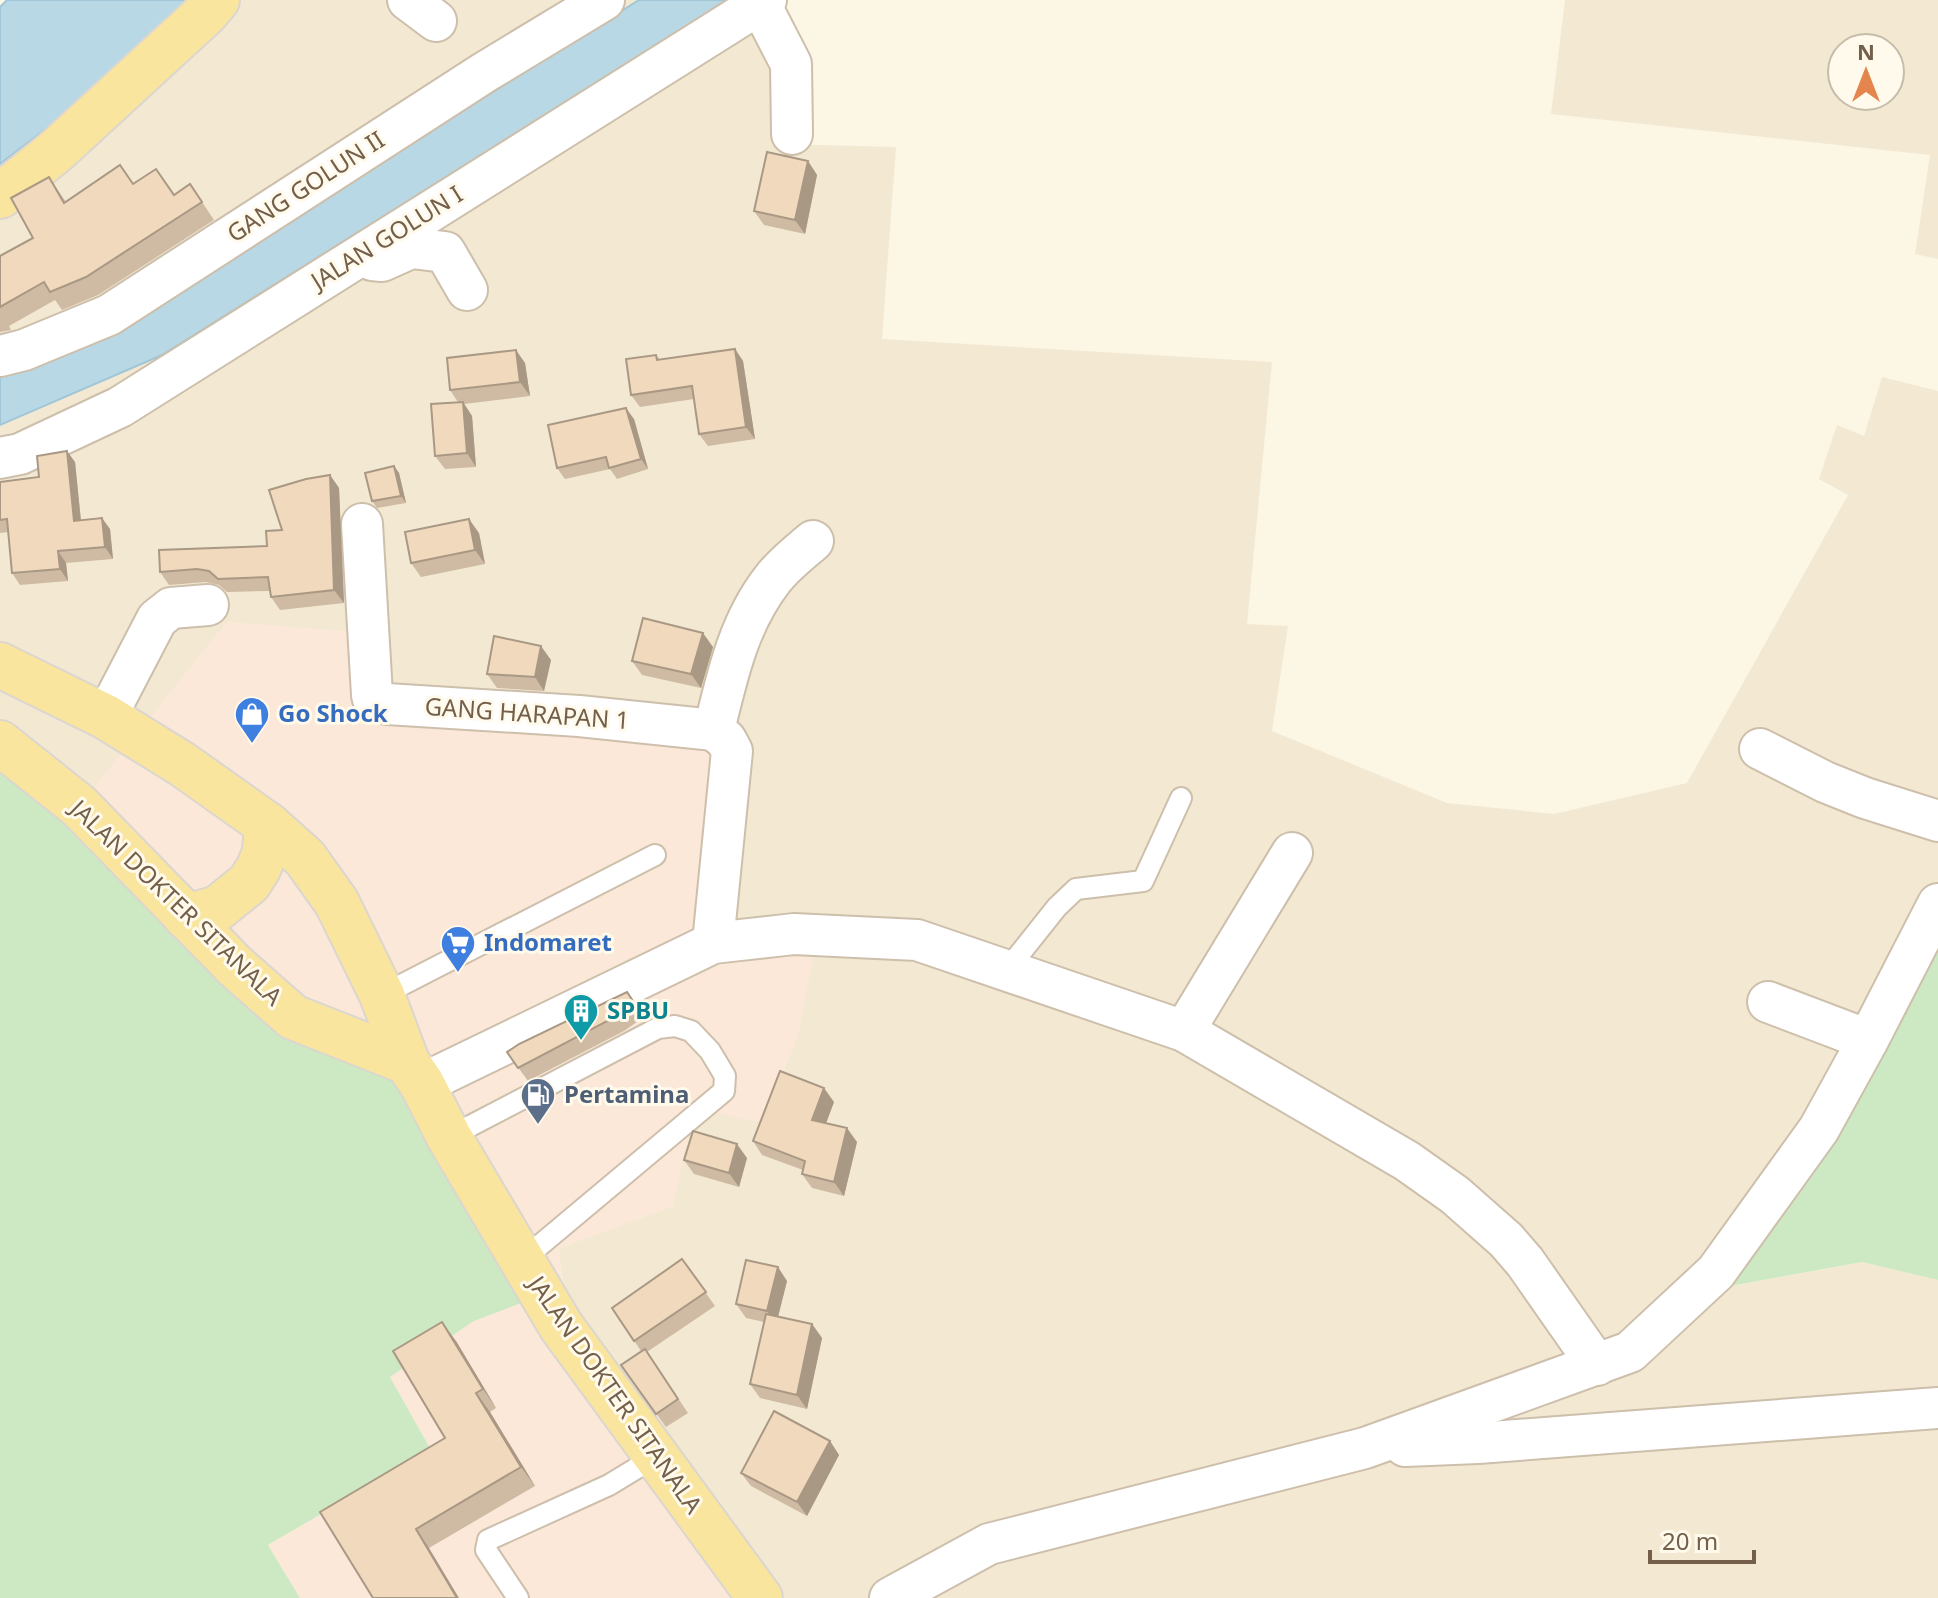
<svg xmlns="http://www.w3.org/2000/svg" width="1938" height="1598" font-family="'Noto Sans',sans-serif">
	<rect width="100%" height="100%" fill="#fcf6e5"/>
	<!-- residential -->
	<g fill="#f3e9d3" fill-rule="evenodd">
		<path d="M 217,0 L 778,0 L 780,144 L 896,147 L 882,339 L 1272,362 L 1247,624 L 1288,626 L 1272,731 L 1447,803 L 1554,814 L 1687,783 L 1848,495 L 1819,479 L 1837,425 L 1864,436 L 1882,377 L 1938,391 L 1938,899 L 1726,1287 L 1862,1262 L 1938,1280 L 1938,1598 L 769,1598 L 565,1295 L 558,1248 L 673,1206 L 79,806 L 0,744 L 0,193 Z"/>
		<path d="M 1565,0 L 1938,0 L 1938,259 L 1915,254 L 1930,155 L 1551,114 ZM 1890,48 L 1890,96 L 1842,96 L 1842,48 Z"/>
	</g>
	<!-- commercial -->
	<path fill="#fce8d9" d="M 227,622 L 357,632 L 363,709 L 738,736 L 718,938 L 814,951 L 798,1036 L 762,1123 L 694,1108 L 673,1206 L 558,1249 L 565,1295 L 769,1598 L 300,1598 L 268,1545 L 431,1450 L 390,1377 L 473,1321 L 79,806 Z"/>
	<!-- green -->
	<g fill="#cde9c3">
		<path d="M 0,744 L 235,966 L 407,1062 L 542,1295 L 474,1321 L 390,1377 L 431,1450 L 268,1545 L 300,1598 L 0,1598 Z"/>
		<path d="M 1938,899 L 1938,1280 L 1862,1262 L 1725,1287 Z"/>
	</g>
	<!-- water -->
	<g fill="#b9d8e5" stroke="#a0c6d7" stroke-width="2">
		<path d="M 7,0 L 192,0 L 166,37 L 0,164 L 0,7 Z"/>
		<path d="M 639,0 L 729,0 L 162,355 L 0,425 L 0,376 L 85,344 L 197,278 Z"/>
	</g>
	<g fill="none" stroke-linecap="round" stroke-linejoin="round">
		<!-- lane casing -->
		<g stroke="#cdbfab" stroke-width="24">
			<g id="lane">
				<path d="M 1006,971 L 1057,907 L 1076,889 L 1143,881 L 1181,798"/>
				<path d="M 382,995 L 655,855"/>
				<path d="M 449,1137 L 658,1028 L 675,1026 L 691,1031 L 710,1051 L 725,1076 L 724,1091 L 521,1261"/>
				<path d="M 518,1598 L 486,1550 L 488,1540 L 609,1485 L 655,1457"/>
			</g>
		</g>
		<!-- street casing -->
		<g stroke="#cdbfab" stroke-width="44">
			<g id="street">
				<path d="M 408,0 L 436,21"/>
				<path d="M 758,0 L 791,64 L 792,134"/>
				<path d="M 372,260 L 382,261 L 411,248 L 445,252 L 467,290"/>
				<path d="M 0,356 L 24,350 L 109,315 L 485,72 L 604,0"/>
				<path d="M 0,458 L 20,454 L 120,407 L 766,0"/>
				<path d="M 362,524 L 372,695 L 373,699 L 387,704 L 579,716 L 714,730"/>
				<path d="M 106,717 L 157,619 L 171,608 L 208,605"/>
				<path d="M 714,730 C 727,677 738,624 772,580 C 783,565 799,553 813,541"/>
				<path d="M 1760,749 L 1825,782 L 1865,798 L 1938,821"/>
				<path d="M 713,943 L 732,751 L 726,740 L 714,730"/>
				<path d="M 1768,1002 L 1868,1040"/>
				<path d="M 1184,1031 L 1292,853"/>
				<path d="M 422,1084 L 713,943 L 794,934 L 917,940 L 1184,1031 L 1407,1161 L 1455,1195 L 1506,1240 L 1525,1262 L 1597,1365"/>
				<path d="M 1405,1446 L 1478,1443 L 1938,1408"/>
				<path d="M 890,1598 L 989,1544 L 1365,1448 L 1630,1352 L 1716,1272 L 1819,1129 L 1868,1040 L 1938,904"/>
			</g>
		</g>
		<!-- primary casing -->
		<g stroke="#dbd6d0" stroke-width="48">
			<g id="primary">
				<path d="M 0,196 L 56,151 L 206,13 L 217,0"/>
				<path d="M 0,665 L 106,717 L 182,764 L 268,825 L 305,858 L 337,903 L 382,995 L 407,1062 L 422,1084 L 449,1137 L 561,1326 L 760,1598"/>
				<path d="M 0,743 L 79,806 L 235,966 L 293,1017 L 407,1062"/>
				<path d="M 186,917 L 218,908 L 249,883 L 258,869 L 264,855 L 268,825"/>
			</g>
		</g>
		<!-- lane -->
		<use href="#lane" stroke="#fff" stroke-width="20"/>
		<!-- street -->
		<use href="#street" stroke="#fff" stroke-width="40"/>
		<!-- primary -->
		<use href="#primary" stroke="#f9e59e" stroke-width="44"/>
	</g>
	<!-- wall -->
	<g fill="#cfbba3">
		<path d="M 808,161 L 817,175 L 805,234 L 764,225 L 754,211 Z"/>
		<path d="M 49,177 L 66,202 L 133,184 L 174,195 L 190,184 L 214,220 L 98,295 L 62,310 L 55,300 L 9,326 L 11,330 L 0,332 L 0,256 L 33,238 Z"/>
		<path d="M 735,349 L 743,361 L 755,439 L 708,446 L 699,434 L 694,399 L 640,407 L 631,395 L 656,355 L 660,360 Z"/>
		<path d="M 525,363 L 530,396 L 464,404 L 472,416 L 476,467 L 445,469 L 435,456 L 458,402 L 450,390 Z"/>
		<path d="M 634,419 L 648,469 L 617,479 L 610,469 L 565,479 L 557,468 Z"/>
		<path d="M 75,462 L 81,520 L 110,529 L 113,559 L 66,563 L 68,581 L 20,585 L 12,573 L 9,532 L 0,533 L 0,482 L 39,477 Z"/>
		<path d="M 394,466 L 399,473 L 406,503 L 377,508 L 372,501 Z"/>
		<path d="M 330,475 L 339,488 L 344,603 L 280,610 L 271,597 L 270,591 L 227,592 L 219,585 L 206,582 L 169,585 L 160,572 L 267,546 Z"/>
		<path d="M 479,533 L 485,564 L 421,577 L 411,563 Z"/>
		<path d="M 713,647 L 701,688 L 642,675 L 632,661 Z"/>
		<path d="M 551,660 L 544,691 L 497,688 L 487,674 Z"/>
		<path d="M 627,992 L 644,1017 L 624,1031 L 528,1081 L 507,1052 Z"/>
		<path d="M 834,1102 L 826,1123 L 857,1142 L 844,1196 L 812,1188 L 802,1174 L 803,1170 L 762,1155 L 753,1141 Z"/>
		<path d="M 747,1158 L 739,1187 L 694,1174 L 684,1160 Z"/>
		<path d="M 682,1259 L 715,1306 L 647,1352 L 688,1413 L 666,1427 L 621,1365 L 641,1351 L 612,1308 Z"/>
		<path d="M 787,1281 L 778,1316 L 812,1324 L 822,1338 L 807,1409 L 760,1398 L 750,1384 L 764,1322 L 746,1318 L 736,1304 Z"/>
		<path d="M 456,1341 L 496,1408 L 490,1412 L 535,1486 L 429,1548 L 320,1512 L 445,1438 Z"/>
		<path d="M 830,1441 L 839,1455 L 807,1516 L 751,1486 L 741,1473 Z"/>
	</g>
	<!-- shaded-wall -->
	<g fill="#a99884">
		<path d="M 808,161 L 817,175 L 805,234 L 795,220 Z"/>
		<path d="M 735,349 L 743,361 L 755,439 L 746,427 Z"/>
		<path d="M 516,350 L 525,363 L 530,396 L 520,382 Z"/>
		<path d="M 463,402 L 472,416 L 476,467 L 467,453 Z"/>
		<path d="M 626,408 L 634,419 L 648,469 L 641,459 Z"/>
		<path d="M 67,451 L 75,462 L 82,532 L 74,521 Z"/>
		<path d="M 394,466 L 399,473 L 406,503 L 401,496 Z"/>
		<path d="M 330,475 L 339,488 L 344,603 L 334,590 Z"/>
		<path d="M 102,518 L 110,529 L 113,559 L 105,547 Z"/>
		<path d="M 469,519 L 479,533 L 485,564 L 475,550 Z"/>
		<path d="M 58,551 L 66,563 L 68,581 L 60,569 Z"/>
		<path d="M 703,633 L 713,647 L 701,688 L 691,674 Z"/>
		<path d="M 541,646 L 551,660 L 544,691 L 535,677 Z"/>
		<path d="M 824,1088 L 834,1102 L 822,1134 L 812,1120 Z"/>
		<path d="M 847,1128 L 857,1142 L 844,1196 L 834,1182 Z"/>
		<path d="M 737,1144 L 747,1158 L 739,1187 L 729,1173 Z"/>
		<path d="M 778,1267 L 787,1281 L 776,1325 L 767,1311 Z"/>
		<path d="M 442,1322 L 456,1341 L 496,1408 L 483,1389 Z"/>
		<path d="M 812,1324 L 822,1338 L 807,1409 L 797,1395 Z"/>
		<path d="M 476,1393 L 490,1412 L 535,1486 L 521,1467 Z"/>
		<path d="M 830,1441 L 839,1455 L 807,1516 L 797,1502 Z"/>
		<path d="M 416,1529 L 429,1548 L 459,1598 L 457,1598 Z"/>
	</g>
	<!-- building -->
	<g fill="#f1d9bd" stroke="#a99884" stroke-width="2">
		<path d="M 767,152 L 808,161 L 795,220 L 754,211 Z"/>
		<path d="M 120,165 L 133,184 L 156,169 L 174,195 L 190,184 L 202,202 L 86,277 L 50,292 L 44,282 L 0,307 L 0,256 L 33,238 L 11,198 L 49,177 L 64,203 Z"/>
		<path d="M 735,349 L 746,427 L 699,434 L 692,386 L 631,395 L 626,359 L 656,355 L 657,360 Z"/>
		<path d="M 516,350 L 520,382 L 450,390 L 447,358 Z"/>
		<path d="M 463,402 L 467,453 L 435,456 L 431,404 Z"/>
		<path d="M 626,408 L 641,459 L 609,468 L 606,457 L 557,468 L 548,425 Z"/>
		<path d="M 67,451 L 74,521 L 102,518 L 105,547 L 58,551 L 60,569 L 12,573 L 7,519 L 0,520 L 0,482 L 39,477 L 37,456 Z"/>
		<path d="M 394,466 L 401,496 L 372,501 L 365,473 Z"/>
		<path d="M 330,475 L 334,590 L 271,597 L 268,577 L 218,579 L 209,571 L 197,569 L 160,572 L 159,550 L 267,546 L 266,531 L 282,530 L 269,490 L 306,479 Z"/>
		<path d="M 469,519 L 475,550 L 411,563 L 405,532 Z"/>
		<path d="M 643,618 L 703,633 L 691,674 L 632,661 Z"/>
		<path d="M 494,636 L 541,646 L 535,677 L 487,674 Z"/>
		<path d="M 627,992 L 635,1004 L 615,1017 L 518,1068 L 507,1052 L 519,1044 Z"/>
		<path d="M 780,1071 L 824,1088 L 812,1120 L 847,1128 L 834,1182 L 802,1174 L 805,1161 L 753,1141 Z"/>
		<path d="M 693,1131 L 737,1144 L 729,1173 L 684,1160 Z"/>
		<path d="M 682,1259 L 706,1292 L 634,1341 L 612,1308 Z"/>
		<path d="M 746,1260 L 778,1267 L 767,1311 L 736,1304 Z"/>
		<path d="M 766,1314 L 812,1324 L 797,1395 L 750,1384 Z"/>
		<path d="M 442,1322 L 483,1389 L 476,1393 L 521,1467 L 416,1529 L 457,1598 L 373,1598 L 320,1512 L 445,1438 L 393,1351 Z"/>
		<path d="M 645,1349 L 678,1399 L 656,1414 L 621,1365 Z"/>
		<path d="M 774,1411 L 830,1441 L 797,1502 L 741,1473 Z"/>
	</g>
	<!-- icons -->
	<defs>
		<g id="shop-pin" transform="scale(1.8)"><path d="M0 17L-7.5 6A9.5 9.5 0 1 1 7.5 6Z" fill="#3f7fe0" stroke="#fffaeb"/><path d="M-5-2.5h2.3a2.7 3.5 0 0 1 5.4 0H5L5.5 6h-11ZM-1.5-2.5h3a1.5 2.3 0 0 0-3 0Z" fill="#fff"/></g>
		<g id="supermarket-pin" transform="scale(1.8)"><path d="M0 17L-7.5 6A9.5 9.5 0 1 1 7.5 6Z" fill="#3f7fe0" stroke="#fffaeb"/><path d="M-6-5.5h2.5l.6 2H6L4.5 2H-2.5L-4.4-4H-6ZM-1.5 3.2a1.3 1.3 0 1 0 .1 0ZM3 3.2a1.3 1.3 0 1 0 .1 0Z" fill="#fff"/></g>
		<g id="building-pin" transform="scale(1.8)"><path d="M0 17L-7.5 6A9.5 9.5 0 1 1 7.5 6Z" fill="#0f9aa8" stroke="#fffaeb"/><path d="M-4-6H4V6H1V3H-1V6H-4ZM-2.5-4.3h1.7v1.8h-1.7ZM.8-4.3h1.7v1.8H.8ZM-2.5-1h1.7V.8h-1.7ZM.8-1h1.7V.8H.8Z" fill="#fff"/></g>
		<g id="fuel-pin" transform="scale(1.8)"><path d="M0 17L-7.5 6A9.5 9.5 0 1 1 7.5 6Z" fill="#5c6f8a" stroke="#fffaeb"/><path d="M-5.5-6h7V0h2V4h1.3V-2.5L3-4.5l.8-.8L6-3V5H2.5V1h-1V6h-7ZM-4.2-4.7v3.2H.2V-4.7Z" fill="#fff"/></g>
	</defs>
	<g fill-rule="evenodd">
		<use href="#shop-pin" x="252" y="714"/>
		<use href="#supermarket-pin" x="458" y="943"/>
		<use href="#building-pin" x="581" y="1011"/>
		<use href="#fuel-pin" x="538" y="1095"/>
	</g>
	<g text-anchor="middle" stroke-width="6" stroke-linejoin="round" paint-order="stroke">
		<!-- street labels -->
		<g font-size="24" fill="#74604a" stroke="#fffaeb">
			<text transform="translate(306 187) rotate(-33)" y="8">GANG GOLUN II</text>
			<text transform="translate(387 238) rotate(-32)" y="8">JALAN GOLUN I</text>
			<text transform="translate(527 714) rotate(4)" y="8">GANG HARAPAN 1</text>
			<text transform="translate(176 903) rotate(44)" y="8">JALAN DOKTER SITANALA</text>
			<text transform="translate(615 1395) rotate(55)" y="8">JALAN DOKTER SITANALA</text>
		</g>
		<!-- shop labels -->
		<g font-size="24" font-weight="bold" fill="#366cbe" stroke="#fffaeb" text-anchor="start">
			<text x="278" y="722">Go Shock</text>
			<text x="484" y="951">Indomaret</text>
		</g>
		<!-- culture labels -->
		<g font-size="24" font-weight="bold" fill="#0d838f" stroke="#fffaeb" text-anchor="start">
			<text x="607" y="1019">SPBU</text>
		</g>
		<!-- service labels -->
		<g font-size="24" font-weight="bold" fill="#4e5e75" stroke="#fffaeb" text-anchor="start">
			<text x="564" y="1103">Pertamina</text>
		</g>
	</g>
	<!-- north arrow -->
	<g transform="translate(1866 72)"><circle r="38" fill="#fffaeb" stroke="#c7bcab" stroke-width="2"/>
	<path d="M0-6L14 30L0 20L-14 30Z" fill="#e3854c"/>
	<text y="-12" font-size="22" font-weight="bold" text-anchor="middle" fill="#74604a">N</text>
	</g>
	<!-- scale -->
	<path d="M1650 1550v12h104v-12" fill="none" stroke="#74604a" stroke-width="4"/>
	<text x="1662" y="1550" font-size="24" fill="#74604a" stroke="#fffaeb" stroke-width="6" paint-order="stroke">20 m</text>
</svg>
